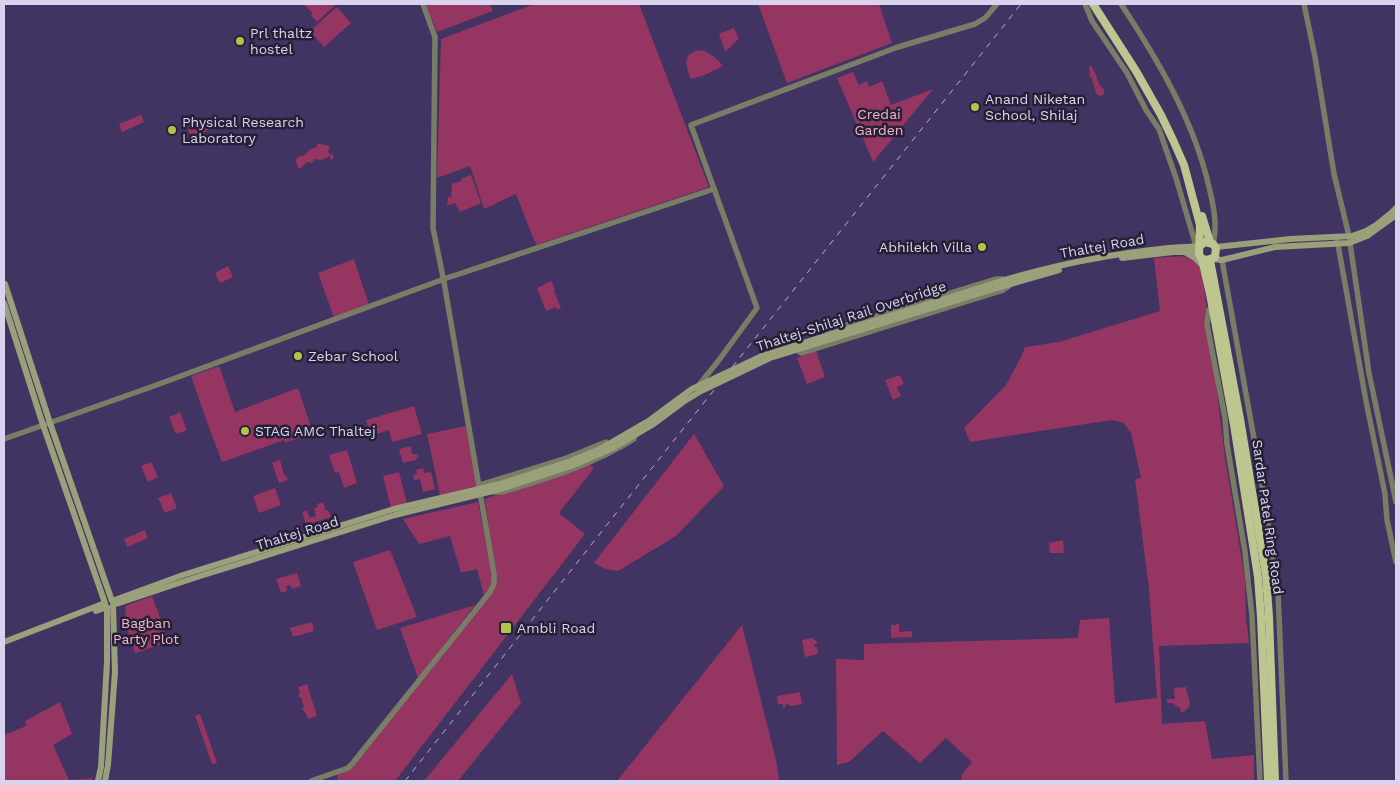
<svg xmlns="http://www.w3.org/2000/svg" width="1400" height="785" font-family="'Work Sans',sans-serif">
	<rect width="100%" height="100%" fill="#413462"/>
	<!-- green -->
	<g fill="#953561">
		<path d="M 305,4 L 334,4 L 335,5 L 317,22 L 311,15 L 313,13 L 304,5 Z"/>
		<path d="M 426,4 L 490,4 L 493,11 L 437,32 Z"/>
		<path d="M 534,4 L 639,4 L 709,187 L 536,245 L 516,194 L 484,209 L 470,166 L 437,178 L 441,39 Z"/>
		<path d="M 758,4 L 879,4 L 892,43 L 787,83 Z"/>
		<path d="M 337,7 L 351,23 L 324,47 L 310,31 Z"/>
		<path d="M 734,28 L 739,39 C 733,42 732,48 725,51 L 719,34 Z"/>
		<path d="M 699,50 C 709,51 716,58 723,66 L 705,75 L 691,79 C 686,67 681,54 699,50 Z"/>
		<path d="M 1089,66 L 1091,66 L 1096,75 L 1096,76 L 1099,84 L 1104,90 L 1104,94 L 1102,96 L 1097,95 L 1092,80 L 1092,78 L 1095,76 L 1090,78 Z"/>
		<path d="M 853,72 L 859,85 L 867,81 L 869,87 L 882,81 L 891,105 L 933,89 L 873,162 L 837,78 Z"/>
		<path d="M 141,115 L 144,122 L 122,132 L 119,124 Z"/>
		<path d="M 210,120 L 214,127 L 192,138 L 188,130 Z"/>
		<path d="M 317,144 L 321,144 L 329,146 L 330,148 L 328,150 L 330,155 L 333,154 L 334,158 L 331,160 L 329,156 L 322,160 L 315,159 L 312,163 L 307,162 L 301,168 L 298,168 L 296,161 L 297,157 L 305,155 L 309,150 L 317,147 Z"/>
		<path d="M 471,175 L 481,203 L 460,212 L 455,203 L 447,206 L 448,197 L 451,197 L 452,184 L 461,181 L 461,179 Z"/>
		<path d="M 1183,256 L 1193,260 L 1202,269 L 1225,457 L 1245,579 L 1246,617 L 1249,643 L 1159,646 L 1162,724 L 1205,721 L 1212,759 L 1254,755 L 1254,781 L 961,781 L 962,774 L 972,762 L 946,738 L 920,763 L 883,731 L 849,762 L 837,765 L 836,659 L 864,660 L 864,644 L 1078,638 L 1080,620 L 1109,618 L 1115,703 L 1157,698 L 1149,589 L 1135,479 L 1141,478 L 1131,433 L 1124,423 L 1112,420 L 970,442 L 964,428 L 1006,385 L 1021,357 L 1025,347 L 1059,342 L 1160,311 L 1154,258 Z"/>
		<path d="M 354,259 L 369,305 L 334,318 L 318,273 Z"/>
		<path d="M 228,266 L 233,277 L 220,283 L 215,273 Z"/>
		<path d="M 551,281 L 555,289 L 554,291 L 561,308 L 557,310 L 556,307 L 546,311 L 537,288 Z"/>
		<path d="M 816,351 L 825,377 L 807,384 L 797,358 Z"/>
		<path d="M 219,366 L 235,412 L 298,388 L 313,433 L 285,443 L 284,440 L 222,462 L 207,422 L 191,376 Z"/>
		<path d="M 900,375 L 904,384 L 897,387 L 901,396 L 893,400 L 885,380 Z"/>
		<path d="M 414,406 L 422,434 L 392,442 L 389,430 L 371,436 L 366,420 Z"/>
		<path d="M 180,412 L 187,430 L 176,434 L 169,417 Z"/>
		<path d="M 466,426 L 478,486 L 440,495 L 427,434 Z"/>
		<path d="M 694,434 L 724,486 L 676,536 L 618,571 L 605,569 L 594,563 Z"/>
		<path d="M 411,446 L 412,454 L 417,454 L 418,458 L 416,459 L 416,460 L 403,463 L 399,449 Z"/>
		<path d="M 347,450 L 357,483 L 344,488 L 339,472 L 335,473 L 329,455 Z"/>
		<path d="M 280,460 L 284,475 L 285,474 L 288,480 L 279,483 L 272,463 Z"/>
		<path d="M 151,462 L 158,477 L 148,482 L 141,466 Z"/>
		<path d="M 589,464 L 594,468 L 559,513 L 585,534 L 395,781 L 337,781 L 338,772 L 348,768 L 490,592 L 495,574 L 485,499 Z"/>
		<path d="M 423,468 L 424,473 L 431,472 L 435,489 L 423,492 L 420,479 L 414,480 L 413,475 L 417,474 L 416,470 Z"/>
		<path d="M 399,472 L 407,503 L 391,508 L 383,476 Z"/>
		<path d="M 275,488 L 281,505 L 259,513 L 253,496 Z"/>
		<path d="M 171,493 L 177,508 L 165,513 L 158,498 Z"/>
		<path d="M 323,502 L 326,511 L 328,510 L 331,517 L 306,525 L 302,512 L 307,510 L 310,518 L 316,516 L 314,508 L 318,507 L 317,504 Z"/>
		<path d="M 478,502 L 492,575 C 492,583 490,589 484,595 L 477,569 L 461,573 L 450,536 L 419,544 L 403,519 Z"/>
		<path d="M 145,530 L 148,538 L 127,547 L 124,539 Z"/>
		<path d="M 1063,540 L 1064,553 L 1050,553 L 1049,543 Z"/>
		<path d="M 390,550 L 417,617 L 377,630 L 353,562 Z"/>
		<path d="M 297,573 L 301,586 L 292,589 L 290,585 L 286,586 L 287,591 L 281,593 L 276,579 Z"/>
		<path d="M 152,596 L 169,642 L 135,653 L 127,629 L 125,606 Z"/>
		<path d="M 475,605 L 418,678 L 400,628 Z"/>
		<path d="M 312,622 L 314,631 L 293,637 L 290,628 Z"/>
		<path d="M 896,624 L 899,624 L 899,632 L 912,631 L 912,637 L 891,638 L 891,625 L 896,625 Z"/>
		<path d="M 742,625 L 776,760 L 779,781 L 617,781 Z"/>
		<path d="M 813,638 L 814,640 L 816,640 L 817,643 L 814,645 L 815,647 L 817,647 L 818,654 L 805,657 L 802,640 Z"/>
		<path d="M 512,674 L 521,703 L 458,781 L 424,781 Z"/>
		<path d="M 307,684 L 317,716 L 308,719 L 305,712 L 304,712 L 302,708 L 304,707 L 301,697 L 299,697 L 298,695 L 300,694 L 298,687 Z"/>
		<path d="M 1186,687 C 1187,698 1197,707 1180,713 L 1181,710 L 1178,706 L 1177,707 L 1173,703 L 1167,703 L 1167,699 L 1175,699 L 1174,688 Z"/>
		<path d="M 800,692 L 802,704 L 790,706 L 789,704 L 785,705 L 785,708 L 783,708 L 783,704 L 778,704 L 777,696 Z"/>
		<path d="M 60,702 L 72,734 L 53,745 L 69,780 L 93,778 L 92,781 L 4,781 L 4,735 L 26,726 L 25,721 Z"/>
		<path d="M 200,714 L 217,763 L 212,764 L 195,716 Z"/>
	</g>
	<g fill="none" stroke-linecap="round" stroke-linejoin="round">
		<!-- tertiary -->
		<g stroke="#797d65" stroke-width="5.5">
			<path d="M 1085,4 L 1092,21 L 1127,73 L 1146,110 L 1159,129 L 1176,178 L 1196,246"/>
			<path d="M 1121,4 C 1158,60 1194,121 1209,187 C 1212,200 1216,215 1215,229 C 1215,234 1214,239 1213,244"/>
			<path d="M 1304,4 L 1315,57 L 1334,174 L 1349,236 L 1369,373 L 1396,502"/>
			<path d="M 1337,239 L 1366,401 L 1385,494 L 1387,520 L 1396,562"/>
			<path d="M 1222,260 L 1263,489 L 1278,592 L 1286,781"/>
			<path d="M 1212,306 L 1209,310 L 1207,324 L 1225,418 L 1227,444 L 1245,552 L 1252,616 L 1260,781"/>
			<path d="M 828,338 L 827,334 L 828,331 L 977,285 L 996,279 L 1003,279"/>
			<path d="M 797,346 L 798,351 L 801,353 L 1003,290 L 1009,286"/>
			<path d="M 699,385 L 719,360 L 757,308 L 691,125 L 898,47 L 975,24 L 985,18 L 997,4"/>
			<path d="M 4,439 L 151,387 L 444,279 L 714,189"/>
			<path d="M 480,485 L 564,459 L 606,442"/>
			<path d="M 494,492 L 502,492 C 548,478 593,465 634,439"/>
			<path d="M 311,781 L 348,768 L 352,764 L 490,592 L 494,584 L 494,574 L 444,282 L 433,228 L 435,37 L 423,4"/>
		</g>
		<!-- secondary -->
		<g stroke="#9aa07a" stroke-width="6">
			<path d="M 1216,247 L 1290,239 L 1352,236 L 1366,231 L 1376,225 L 1391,213 L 1396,208"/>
			<path d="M 1186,253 L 1195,258 L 1204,267"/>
			<path d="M 1122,258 L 1173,252 L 1198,252"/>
			<path d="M 1213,259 L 1222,260 L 1275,247 L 1349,243 L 1367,236 L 1396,215"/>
			<path d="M 995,283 C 1052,265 1110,254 1169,248 C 1179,247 1190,247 1200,246"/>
			<path d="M 5,284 L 50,423 L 112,601 L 183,575 L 394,509 L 500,484"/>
			<path d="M 997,288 L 1059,270"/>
			<path d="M 4,303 L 43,425 L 105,603 L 4,642"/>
			<path d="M 96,611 L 107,607 L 107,662 L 101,767 L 98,781"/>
			<path d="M 105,781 L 108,765 L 115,672 L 113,605 L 197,577 L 395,515 L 501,489"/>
		</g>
		<!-- trunk -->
		<g stroke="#bec690" stroke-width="8">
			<path d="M 1093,4 L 1136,71 L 1161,115 L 1173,140 L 1184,165 L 1200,225 L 1199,254 L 1202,259 L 1208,260 L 1215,257 L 1216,248 L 1213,244 L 1205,242 L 1200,246"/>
			<path d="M 1202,216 L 1210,242"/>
			<path d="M 1202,259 L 1210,294 L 1234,425 L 1258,577 L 1261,617 L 1268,781"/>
			<path d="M 1210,260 L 1240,419 L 1266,575 L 1269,617 L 1275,781"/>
		</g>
		<!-- rail -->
		<path stroke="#b6aecf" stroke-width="1" stroke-dasharray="6 6" stroke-linecap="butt" d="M 405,781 L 617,512 L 1021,4"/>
		<!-- secondary-bridge -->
		<g stroke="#9aa07a" stroke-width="6">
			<path d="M 500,484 L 571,461 L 600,449 L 650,420 L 692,389 L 762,356 L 995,283"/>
			<path d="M 501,489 L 574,465 L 613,448 L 652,425 L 683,402 L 701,391 L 770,358 L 997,288"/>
		</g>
	</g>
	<!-- markers -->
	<g fill="#b5c249" stroke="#262036" stroke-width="2">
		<circle cx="240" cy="41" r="5"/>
		<circle cx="975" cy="107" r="5"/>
		<circle cx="172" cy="130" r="5"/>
		<circle cx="982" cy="247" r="5"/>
		<circle cx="298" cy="356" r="5"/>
		<circle cx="245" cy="431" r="5"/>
		<rect x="500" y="622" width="12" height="12" rx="2.5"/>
	</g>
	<g text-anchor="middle" stroke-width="5" stroke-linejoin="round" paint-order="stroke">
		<!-- poi labels -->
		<g font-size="14" fill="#d9d3f0" stroke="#262036" text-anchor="start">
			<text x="250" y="38">Prl thaltz<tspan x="250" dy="16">hostel</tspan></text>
			<text x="985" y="104">Anand Niketan<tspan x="985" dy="16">School, Shilaj</tspan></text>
			<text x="182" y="127">Physical Research<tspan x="182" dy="16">Laboratory</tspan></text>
			<text x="972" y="252" text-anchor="end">Abhilekh Villa</text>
			<text x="308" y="361">Zebar School</text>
			<text x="255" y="436">STAG AMC Thaltej</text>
			<text x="517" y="633">Ambli Road</text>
		</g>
		<!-- park labels -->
		<g font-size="14" fill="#f1b5cb" stroke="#262036">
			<text x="879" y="119">Credai<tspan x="879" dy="16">Garden</tspan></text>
			<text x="146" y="628">Bagban<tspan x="146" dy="16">Party Plot</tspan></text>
		</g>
		<!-- street labels -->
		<g font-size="14" fill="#d9d3f0" stroke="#262036">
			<text transform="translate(1102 246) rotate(-10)" y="5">Thaltej Road</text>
			<text transform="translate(851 316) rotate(-18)" y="5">Thaltej-Shilaj Rail Overbridge</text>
			<text transform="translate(1268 517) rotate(82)" y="5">Sardar Patel Ring Road</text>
			<text transform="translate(297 533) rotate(-17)" y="5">Thaltej Road</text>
		</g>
	</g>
	<!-- border -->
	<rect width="1400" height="785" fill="none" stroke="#d9d3f0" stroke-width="10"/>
</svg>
